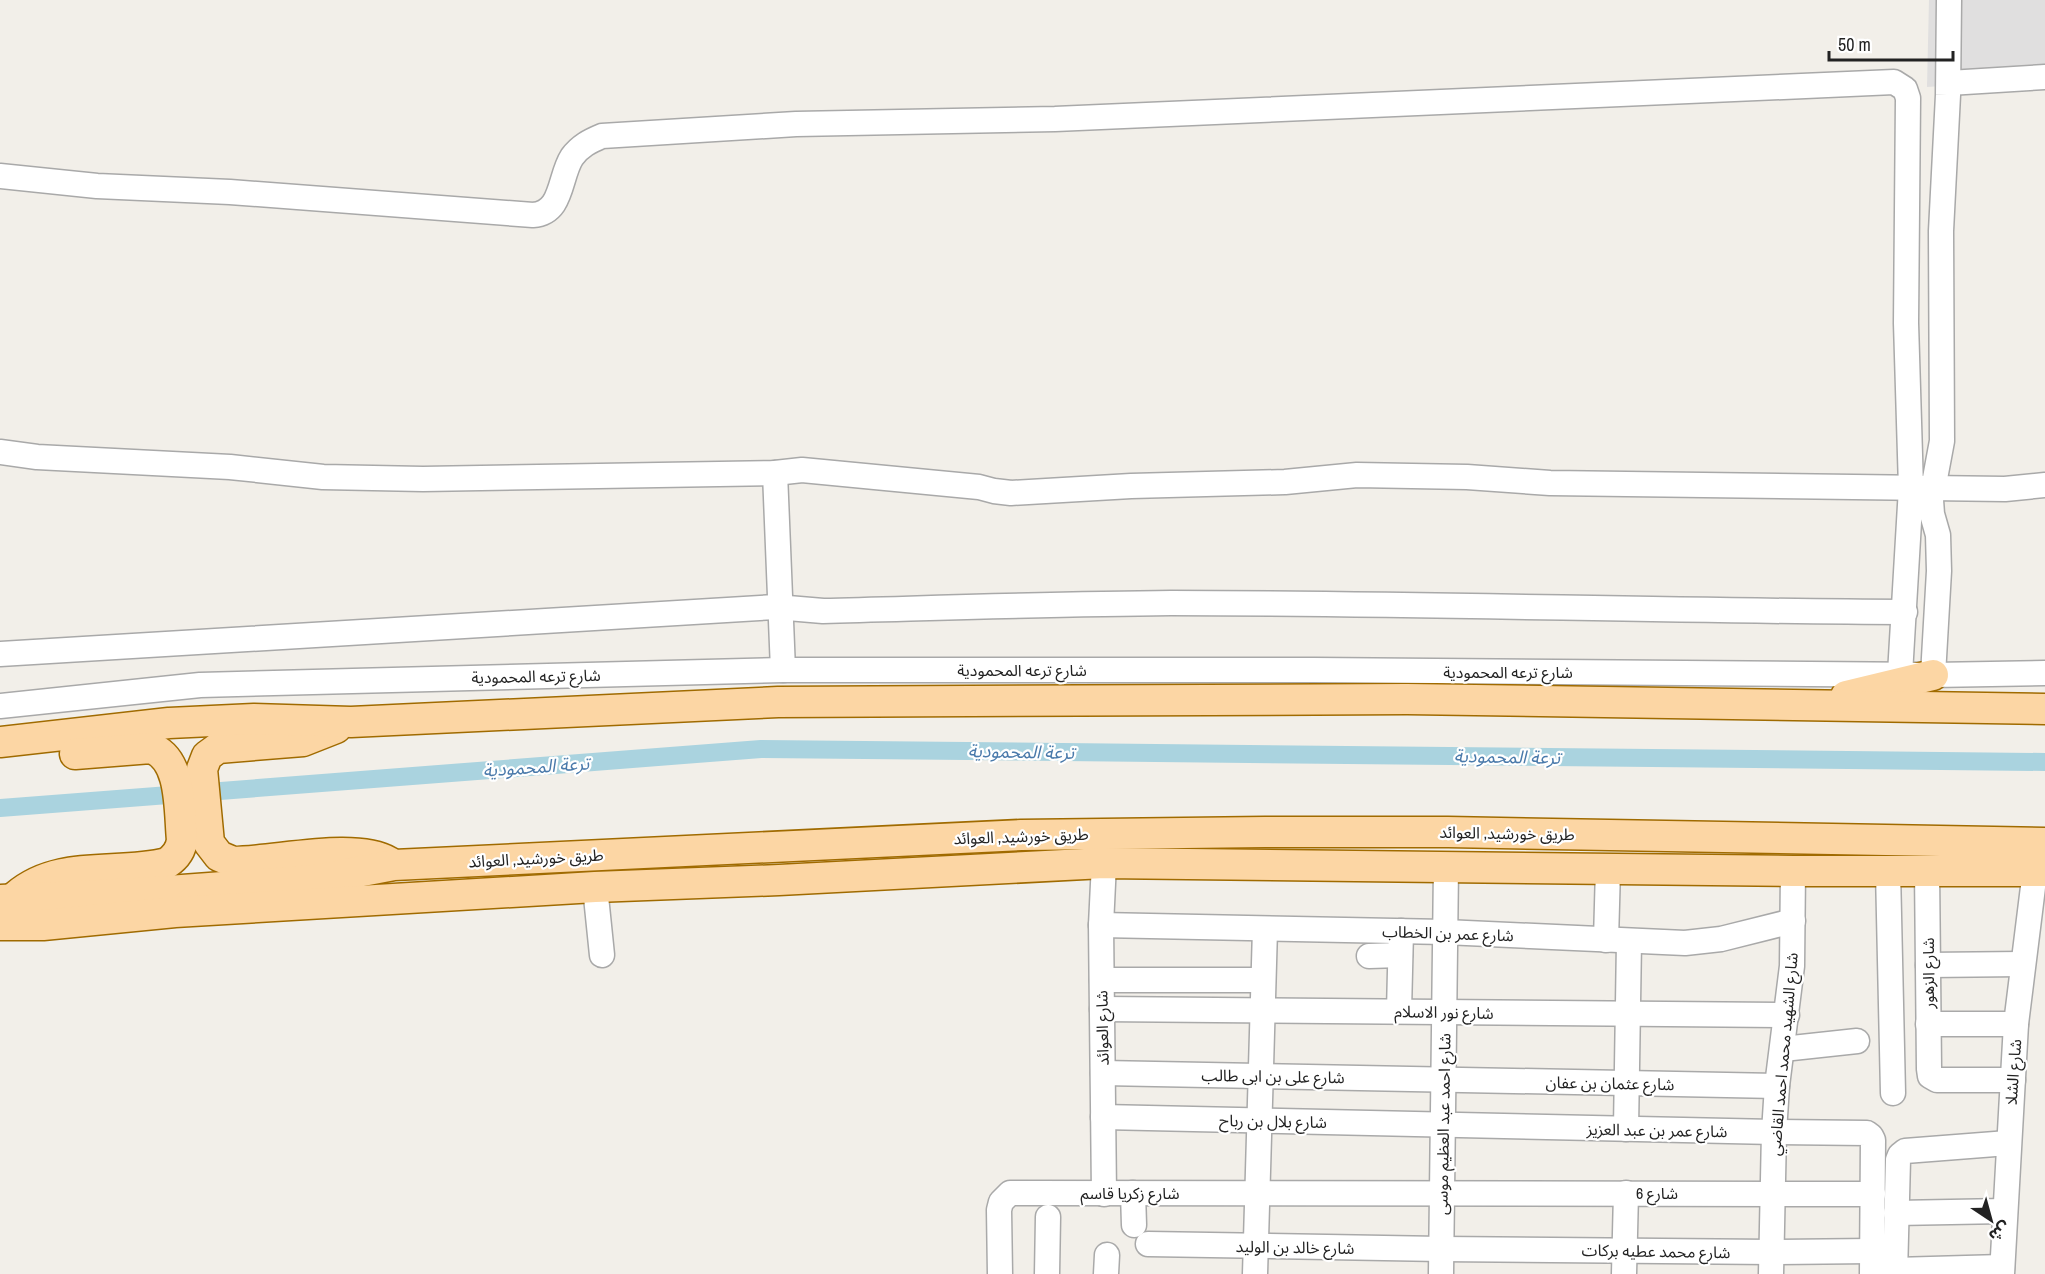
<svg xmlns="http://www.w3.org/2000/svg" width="2045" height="1274" font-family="'Archivo Narrow','Noto Sans Arabic',sans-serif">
	<rect width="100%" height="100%" fill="#f2efe9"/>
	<!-- residential -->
	<path fill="#e0dfdf" d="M 1929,0 L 2045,0 L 2045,79 L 1927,87 Z"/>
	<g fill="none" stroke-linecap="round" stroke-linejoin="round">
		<!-- canal -->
		<path stroke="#aad3df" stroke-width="18" d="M 0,808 L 761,749 L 2045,762"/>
		<!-- minor casing -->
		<g stroke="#a9a9a9" stroke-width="27">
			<g id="minor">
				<path d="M 1949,83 L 2045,77"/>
				<path d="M 0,176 L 97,186 L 230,192 L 533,215 C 563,213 559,177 572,157 C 580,146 590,141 602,136 L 796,124 L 1055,119 L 1894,82 L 1905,89 L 1908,98 L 1906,323 L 1911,488 L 1900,674"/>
				<path d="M 0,452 L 37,457 L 230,467 L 323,477 L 423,479 L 775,473 L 802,470 L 979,487 L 994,491 L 1011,493 L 1131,486 L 1285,482 L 1357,475 L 1467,477 L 1550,483 L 2005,489 L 2045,485"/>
				<path d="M 775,473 L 783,670"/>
				<path d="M 0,654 L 776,607 L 823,611 C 939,608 1055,604 1171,603 C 1416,603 1660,611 1905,612"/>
				<path d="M 1933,675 L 1939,571 L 1938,535 L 1932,514 L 1931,500 L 1942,441 L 1941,231 L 1948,95 L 1949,0"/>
				<path d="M 0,706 L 200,685 L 783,670 L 1314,670 L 1933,675 L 2045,673"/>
				<path d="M 1927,870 L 1929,1069 L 1930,1076 L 1937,1080 L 2013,1080"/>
				<path d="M 1888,871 L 1893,1093"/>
				<path d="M 595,887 L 602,955"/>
				<path d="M 1101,925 L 1445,932 L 1685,943 L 1721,939 L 1793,921"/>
				<path d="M 1606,940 L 1608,869"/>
				<path d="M 1369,956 L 1400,955"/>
				<path d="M 1928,965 L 2022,964"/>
				<path d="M 1102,980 L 1263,980"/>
				<path d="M 1102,1009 L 1787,1015"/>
				<path d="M 1399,1011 L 1401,931"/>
				<path d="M 1928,1024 L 2016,1024"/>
				<path d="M 1783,1049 L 1857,1041"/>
				<path d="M 1103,1073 L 1777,1086"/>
				<path d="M 1103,1117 L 1774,1132 L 1867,1133 L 1871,1136 L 1873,1140 L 1872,1274"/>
				<path d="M 1626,1129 L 1629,941"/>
				<path d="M 1133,1193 L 1134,1225"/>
				<path d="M 1104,1194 L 1101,925 L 1104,863"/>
				<path d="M 1896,1213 L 2005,1211"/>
				<path d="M 1148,1244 L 1441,1249 L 1772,1252 L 1872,1251"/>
				<path d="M 1895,1270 L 2002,1267"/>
				<path d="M 1000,1274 L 999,1210 L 1001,1202 L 1010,1193 L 1873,1194"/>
				<path d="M 1047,1274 L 1048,1217"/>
				<path d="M 1106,1274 L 1107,1255"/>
				<path d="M 1255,1274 L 1265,929"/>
				<path d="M 1441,1274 L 1446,867"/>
				<path d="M 1624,1274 L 1626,1193"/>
				<path d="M 1771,1274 L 1774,1132 L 1777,1086 L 1792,966 L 1793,871"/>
				<path d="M 1895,1274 L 1898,1160 L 1900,1155 L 1905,1151 L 2008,1143"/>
				<path d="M 2002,1274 L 2016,1024 L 2035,871"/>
			</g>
		</g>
		<!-- major casing -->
		<g stroke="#a06b00" stroke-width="33">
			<g id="major">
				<path d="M 1846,696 L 1933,675"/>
				<path d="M 336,728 L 303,741 L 218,748 L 207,756 L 202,769 L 209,843 L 219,856 L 233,862 C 275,862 355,842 389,862"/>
				<path d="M 0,742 L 169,723 L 254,719 L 351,722 L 778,702 L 1407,699 L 2045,709"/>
				<path d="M 16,896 C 59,859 117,876 167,863 C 176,857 181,850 182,840 C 179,812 183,759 151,748 L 75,754"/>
				<path d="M 0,900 L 155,892 L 315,880 L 394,865 L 1021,835 L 1265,832 L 1448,832 L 2045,843"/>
				<path d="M 0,925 L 43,925 L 175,912 L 595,887 L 779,880 L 1104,863 L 1793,871 L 2045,871"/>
			</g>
		</g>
		<!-- minor -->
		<use href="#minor" stroke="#fff" stroke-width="24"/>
		<!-- major -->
		<use href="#major" stroke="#fcd6a4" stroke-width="30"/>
	</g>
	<g text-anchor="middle" stroke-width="4.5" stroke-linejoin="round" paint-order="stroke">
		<!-- street labels -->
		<g font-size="16" fill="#222" stroke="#fff">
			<text x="1022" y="676">شارع ترعه المحمودية</text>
			<text x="1508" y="678">شارع ترعه المحمودية</text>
			<text transform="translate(536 676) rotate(-1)" y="6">شارع ترعه المحمودية</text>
			<text transform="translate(1507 833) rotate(1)" y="6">طريق خورشيد, العوائد</text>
			<text transform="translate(1021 836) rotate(-2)" y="6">طريق خورشيد, العوائد</text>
			<text transform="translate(536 858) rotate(-3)" y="6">طريق خورشيد, العوائد</text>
			<text transform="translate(1448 933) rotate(2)" y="6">شارع عمر بن الخطاب</text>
			<text transform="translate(1928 973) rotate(-90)" y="6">شارع الزهور</text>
			<text transform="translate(1444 1012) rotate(1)" y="6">شارع نور الاسلام</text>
			<text transform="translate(1102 1028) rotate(-91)" y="6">شارع العوائد</text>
			<text transform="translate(1783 1054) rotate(-85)" y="6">شارع الشهيد محمد احمد القاضي</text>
			<text transform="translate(2013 1072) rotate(-86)" y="6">شارع الشلا</text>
			<text transform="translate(1273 1076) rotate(1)" y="6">شارع على بن ابى طالب</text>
			<text transform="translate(1610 1083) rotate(1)" y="6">شارع عثمان بن عفان</text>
			<text transform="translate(1273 1121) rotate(1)" y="6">شارع بلال بن رباح</text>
			<text transform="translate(1443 1124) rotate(-89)" y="6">شارع احمد عبد العظيم موسى</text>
			<text transform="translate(1657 1130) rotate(1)" y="6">شارع عمر بن عبد العزيز</text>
			<text x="1130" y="1199">شارع زكريا قاسم</text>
			<text x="1657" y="1199">شارع 6</text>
			<text transform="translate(1295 1247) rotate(1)" y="6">شارع خالد بن الوليد</text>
			<text transform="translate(1656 1251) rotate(1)" y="6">شارع محمد عطيه بركات</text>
		</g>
		<!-- water labels -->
		<g font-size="18" font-style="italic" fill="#4a7aab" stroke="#fff">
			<text transform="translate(1021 752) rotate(1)" y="6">ترعة المحمودية</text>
			<text transform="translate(1507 757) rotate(1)" y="6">ترعة المحمودية</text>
			<text transform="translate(536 767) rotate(-4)" y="6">ترعة المحمودية</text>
		</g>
	</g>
	<!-- north arrow -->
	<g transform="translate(1991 1220) rotate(144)" stroke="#ffffff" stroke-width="4.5" paint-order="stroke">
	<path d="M0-4.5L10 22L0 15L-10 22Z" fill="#222222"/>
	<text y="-9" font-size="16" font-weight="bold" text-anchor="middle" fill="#222222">ش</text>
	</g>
	<!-- scale -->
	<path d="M1829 51v9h124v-9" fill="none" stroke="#222222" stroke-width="3"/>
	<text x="1838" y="51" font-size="18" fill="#222222" stroke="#ffffff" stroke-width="4.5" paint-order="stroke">50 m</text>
</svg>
